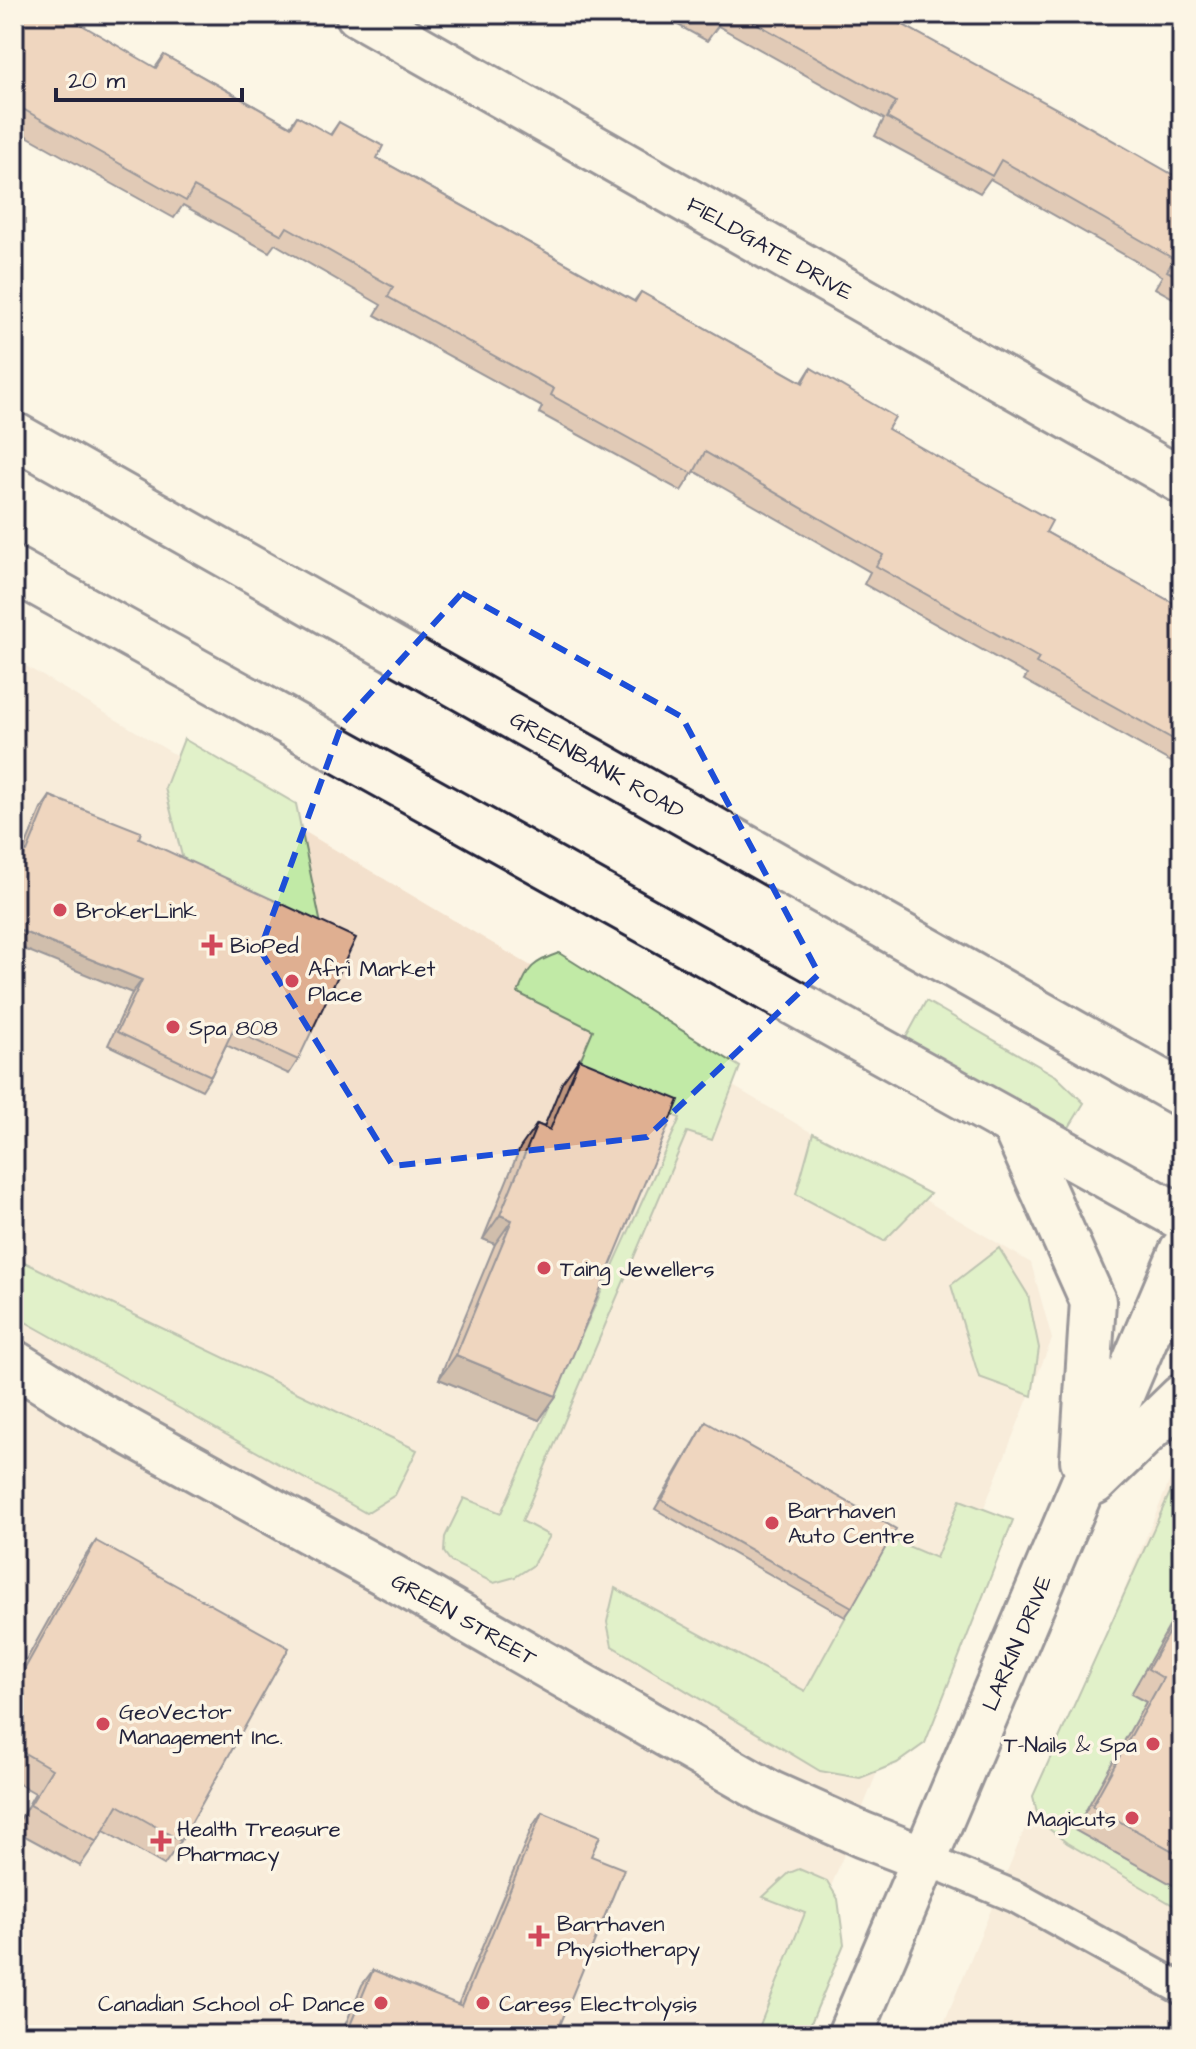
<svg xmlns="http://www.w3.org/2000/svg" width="1196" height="2049" font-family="'Architects Daughter',sans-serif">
	<rect width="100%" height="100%" fill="#fcf5e5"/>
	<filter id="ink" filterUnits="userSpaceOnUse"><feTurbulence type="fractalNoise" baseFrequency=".0125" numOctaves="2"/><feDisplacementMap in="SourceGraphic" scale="16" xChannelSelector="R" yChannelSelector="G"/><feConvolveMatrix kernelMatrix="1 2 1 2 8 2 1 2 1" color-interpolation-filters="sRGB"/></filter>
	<g filter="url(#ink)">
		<!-- built -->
		<g fill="#f3e0cc">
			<path d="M 14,659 L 1031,1263 L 1052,1339 L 771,2035 L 14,2035 Z"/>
			<path d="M 1182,1451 L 1182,2035 L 939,2035 Z"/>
		</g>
		<!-- green -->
		<g fill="#c1eaa6" stroke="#728670" stroke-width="2">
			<path d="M 184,739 L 296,804 L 323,934 L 184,864 L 165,788 Z"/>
			<path d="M 559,953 L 740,1067 L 712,1140 L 687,1132 L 522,1521 L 550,1536 L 532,1566 L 515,1577 L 494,1583 L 451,1562 L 444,1552 L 445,1537 L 464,1498 L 501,1513 L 680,1118 L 573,1077 L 593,1030 L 518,993 C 528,967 533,962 559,953 Z"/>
			<path d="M 926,1001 L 1056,1076 L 1084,1103 L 1065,1134 L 903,1043 Z"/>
			<path d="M 813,1133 L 930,1194 L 884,1241 L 796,1194 Z"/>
			<path d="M 999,1248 L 1028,1295 L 1039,1348 L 1032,1396 L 979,1377 L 951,1285 Z"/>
			<path d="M 22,1261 L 417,1450 L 395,1495 L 366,1513 L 15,1316 L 14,1279 Z"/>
			<path d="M 1182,1466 L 1182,1581 L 1173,1596 L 1182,1604 L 1146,1702 L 1075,1830 L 1182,1890 L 1182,1903 L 1178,1908 L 1067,1843 L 1039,1821 L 1033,1796 Z"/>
			<path d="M 960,1500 L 1013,1520 L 925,1743 L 897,1763 L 860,1778 L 820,1771 L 612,1646 L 607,1622 L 615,1588 L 805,1691 L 889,1538 L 936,1558 Z"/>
			<path d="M 799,1869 L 827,1881 L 838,1899 L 844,1944 L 806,2035 L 756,2035 L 805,1913 L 763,1897 L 789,1873 Z"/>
		</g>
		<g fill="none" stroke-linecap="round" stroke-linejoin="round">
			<!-- lane casing -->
			<g stroke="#22223b" stroke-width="36">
				<path id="lane" d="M 925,1859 L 1016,1897 L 1182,1989"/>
			</g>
			<!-- street casing -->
			<g stroke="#22223b" stroke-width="50">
				<g id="street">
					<path id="s1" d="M 358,14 L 1182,481"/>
					<path id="s2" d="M 14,1363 L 93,1412 L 392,1577 L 769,1793 L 863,1835 L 925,1859"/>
				</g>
			</g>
			<!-- secondary casing -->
			<g stroke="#22223b" stroke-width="50">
				<g id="secondary">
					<path id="s3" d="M 14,435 L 1182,1094"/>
					<path d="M 14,570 L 1182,1218"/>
					<path d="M 1015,1127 L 1093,1301 L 1083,1460"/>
					<path d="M 1094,1482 L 1182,1397"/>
					<path id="s4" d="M 850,2035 L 1182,1251"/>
				</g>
			</g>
			<!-- lane -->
			<use href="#lane" stroke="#fcf5e5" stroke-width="30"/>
			<!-- street -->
			<use href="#street" stroke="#fcf5e5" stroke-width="44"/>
			<!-- secondary -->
			<use href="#secondary" stroke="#fcf5e5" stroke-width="44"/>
		</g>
		<!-- wall -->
		<g fill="#c0967d" stroke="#22223b" stroke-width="2">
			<path d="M 14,14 L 155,68 L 164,55 L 290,126 L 297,116 L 330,135 L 339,122 L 377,158 L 634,301 L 641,292 L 802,382 L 811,368 L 888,429 L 1046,532 L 1182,608 L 1182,768 L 1024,680 L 1027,675 L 864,584 L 870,572 L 694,471 L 681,491 L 539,413 L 542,407 L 375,315 L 381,305 L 275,244 L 269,252 L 183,205 L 174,218 L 14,129 Z"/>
			<path d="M 658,14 L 891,14 L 892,19 L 1182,180 L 1182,303 L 1155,288 L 1162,276 L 990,179 L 980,193 L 875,136 L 884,119 L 718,26 L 707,41 Z"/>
			<path d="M 50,796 L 139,838 L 298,1060 L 289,1074 L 226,1045 L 211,1076 L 202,1090 L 108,1045 L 132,993 L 24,850 L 41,809 Z"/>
			<path d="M 579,1059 L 556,1396 L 539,1420 L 439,1379 L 495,1244 L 483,1239 L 520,1148 L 537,1124 L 544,1127 L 562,1083 Z"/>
			<path d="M 706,1422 L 852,1607 L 845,1617 L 655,1509 Z"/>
			<path d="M 96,1541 L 181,1841 L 164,1865 L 104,1831 L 80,1866 L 14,1830 L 35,1793 L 14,1781 L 14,1682 L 79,1565 Z"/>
			<path d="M 1182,1581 L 1182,1601 L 1173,1596 Z"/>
			<path d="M 1182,1604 L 1182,1890 L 1075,1830 L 1146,1702 L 1131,1694 Z"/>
			<path d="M 542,1812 L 591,1856 L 556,2035 L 341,2035 L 362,1985 L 373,1970 L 458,2005 L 532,1827 Z"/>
		</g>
		<!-- shaded-wall -->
		<g fill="#9c7a66" stroke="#22223b" stroke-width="2">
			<path d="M 14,928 L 142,980 L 132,993 L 14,945 Z"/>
			<path d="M 500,1215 L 512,1220 L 495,1244 L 483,1239 Z"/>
			<path d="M 456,1355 L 556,1396 L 539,1420 L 439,1379 Z"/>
		</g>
		<!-- building -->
		<g fill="#dfaf91" stroke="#22223b" stroke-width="2">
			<path d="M 14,14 L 63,14 L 156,68 L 164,55 L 291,127 L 297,116 L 331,135 L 339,122 L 383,146 L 377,158 L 635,302 L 641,292 L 803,383 L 811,368 L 895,417 L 888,429 L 1052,521 L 1046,532 L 1182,608 L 1182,744 L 1036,663 L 1039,658 L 876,566 L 883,555 L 705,452 L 693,474 L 551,395 L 554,389 L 388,297 L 393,287 L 287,227 L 282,235 L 194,187 L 186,201 L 14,104 Z"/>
			<path d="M 702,14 L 725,14 L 719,24 Z"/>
			<path d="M 740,14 L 891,14 L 894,16 L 892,19 L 1079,121 L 1182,180 L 1182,279 L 1167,271 L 1174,259 L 1001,160 L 992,176 L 887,118 L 896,102 Z"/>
			<path d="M 50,796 L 141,832 L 139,838 L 356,938 L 298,1060 L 233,1030 L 211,1076 L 117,1032 L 142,980 L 14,928 L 14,846 L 27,852 Z"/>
			<path d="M 579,1059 L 679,1100 L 556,1396 L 456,1355 L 512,1220 L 500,1215 L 537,1124 L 550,1130 Z"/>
			<path d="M 706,1422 L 896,1529 L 852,1607 L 662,1500 Z"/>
			<path d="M 96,1541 L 289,1648 L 181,1841 L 118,1805 L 97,1842 L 30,1805 L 52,1769 L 14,1747 L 14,1688 Z"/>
			<path d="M 1182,1609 L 1182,1856 L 1092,1806 L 1163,1678 L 1148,1669 Z"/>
			<path d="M 542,1812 L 600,1836 L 591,1856 L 624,1869 L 556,2035 L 346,2035 L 373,1970 L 462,2006 Z"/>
		</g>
	</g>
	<!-- marked area -->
	<path d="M0 0H1196V2049H0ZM 462,593 L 682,717 L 819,974 L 647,1137 L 393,1166 L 260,950 L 342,724 Z" fill="#fcf5e5" fill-opacity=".55" fill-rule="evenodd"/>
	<path fill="none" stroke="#1d4ed8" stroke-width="6" stroke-dasharray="16 10" stroke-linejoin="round" d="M 462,593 L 682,717 L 819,974 L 647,1137 L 393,1166 L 260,950 L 342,724 Z"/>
	<!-- markers -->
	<g fill="#d1495b" stroke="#fcf5e5" stroke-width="3">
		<circle cx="60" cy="910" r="8"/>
		<path d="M208 933h8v8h8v8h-8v8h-8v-8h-8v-8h8z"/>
		<circle cx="292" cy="981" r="8"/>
		<circle cx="173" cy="1027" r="8"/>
		<circle cx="544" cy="1268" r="8"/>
		<circle cx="772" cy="1523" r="8"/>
		<circle cx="103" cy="1724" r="8"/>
		<circle cx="1153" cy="1744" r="8"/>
		<circle cx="1132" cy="1818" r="8"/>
		<path d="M157 1829h8v8h8v8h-8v8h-8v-8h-8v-8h8z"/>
		<path d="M535 1924h8v8h8v8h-8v8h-8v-8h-8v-8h8z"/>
		<circle cx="381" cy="2003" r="8"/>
		<circle cx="483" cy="2003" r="8"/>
	</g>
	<g text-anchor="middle" stroke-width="7" stroke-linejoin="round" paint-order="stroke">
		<!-- street labels -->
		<g font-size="22" fill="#22223b" stroke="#fcf5e5">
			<text dy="8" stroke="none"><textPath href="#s1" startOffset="474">FIELDGATE DRIVE</textPath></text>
			<text dy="8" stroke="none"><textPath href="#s3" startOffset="670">GREENBANK ROAD</textPath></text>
			<text dy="8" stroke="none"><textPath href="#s2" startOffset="518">GREEN STREET</textPath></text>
			<text dy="8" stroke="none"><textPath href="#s4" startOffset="426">LARKIN DRIVE</textPath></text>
		</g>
		<!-- poi labels -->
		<g font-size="22" fill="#22223b" stroke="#fcf5e5" text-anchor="start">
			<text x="76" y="918">BrokerLink</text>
			<text x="230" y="953">BioPed</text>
			<text x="308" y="976">Afri Market<tspan x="308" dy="25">Place</tspan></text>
			<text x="189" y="1035">Spa 808</text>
			<text x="560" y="1276">Taing Jewellers</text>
			<text x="788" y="1518">Barrhaven<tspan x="788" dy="25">Auto Centre</tspan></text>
			<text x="119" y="1719">GeoVector<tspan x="119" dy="25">Management Inc.</tspan></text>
			<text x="1137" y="1752" text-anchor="end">T-Nails &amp; Spa</text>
			<text x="1116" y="1826" text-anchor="end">Magicuts</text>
			<text x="177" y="1836">Health Treasure<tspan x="177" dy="25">Pharmacy</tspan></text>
			<text x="557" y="1931">Barrhaven<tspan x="557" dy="25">Physiotherapy</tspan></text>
			<text x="365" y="2011" text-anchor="end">Canadian School of Dance</text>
			<text x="499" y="2011">Caress Electrolysis</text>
		</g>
	</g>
	<!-- margin -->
	<rect width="1196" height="2049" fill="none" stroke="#fcf5e5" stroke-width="48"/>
	<rect x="24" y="24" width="1148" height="2001" fill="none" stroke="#22223b" stroke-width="3" filter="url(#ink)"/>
	<!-- scale -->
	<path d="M56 88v12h186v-12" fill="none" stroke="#22223b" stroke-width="4"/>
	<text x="68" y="88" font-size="24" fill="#22223b" stroke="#fcf5e5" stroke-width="6" paint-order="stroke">20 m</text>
</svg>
